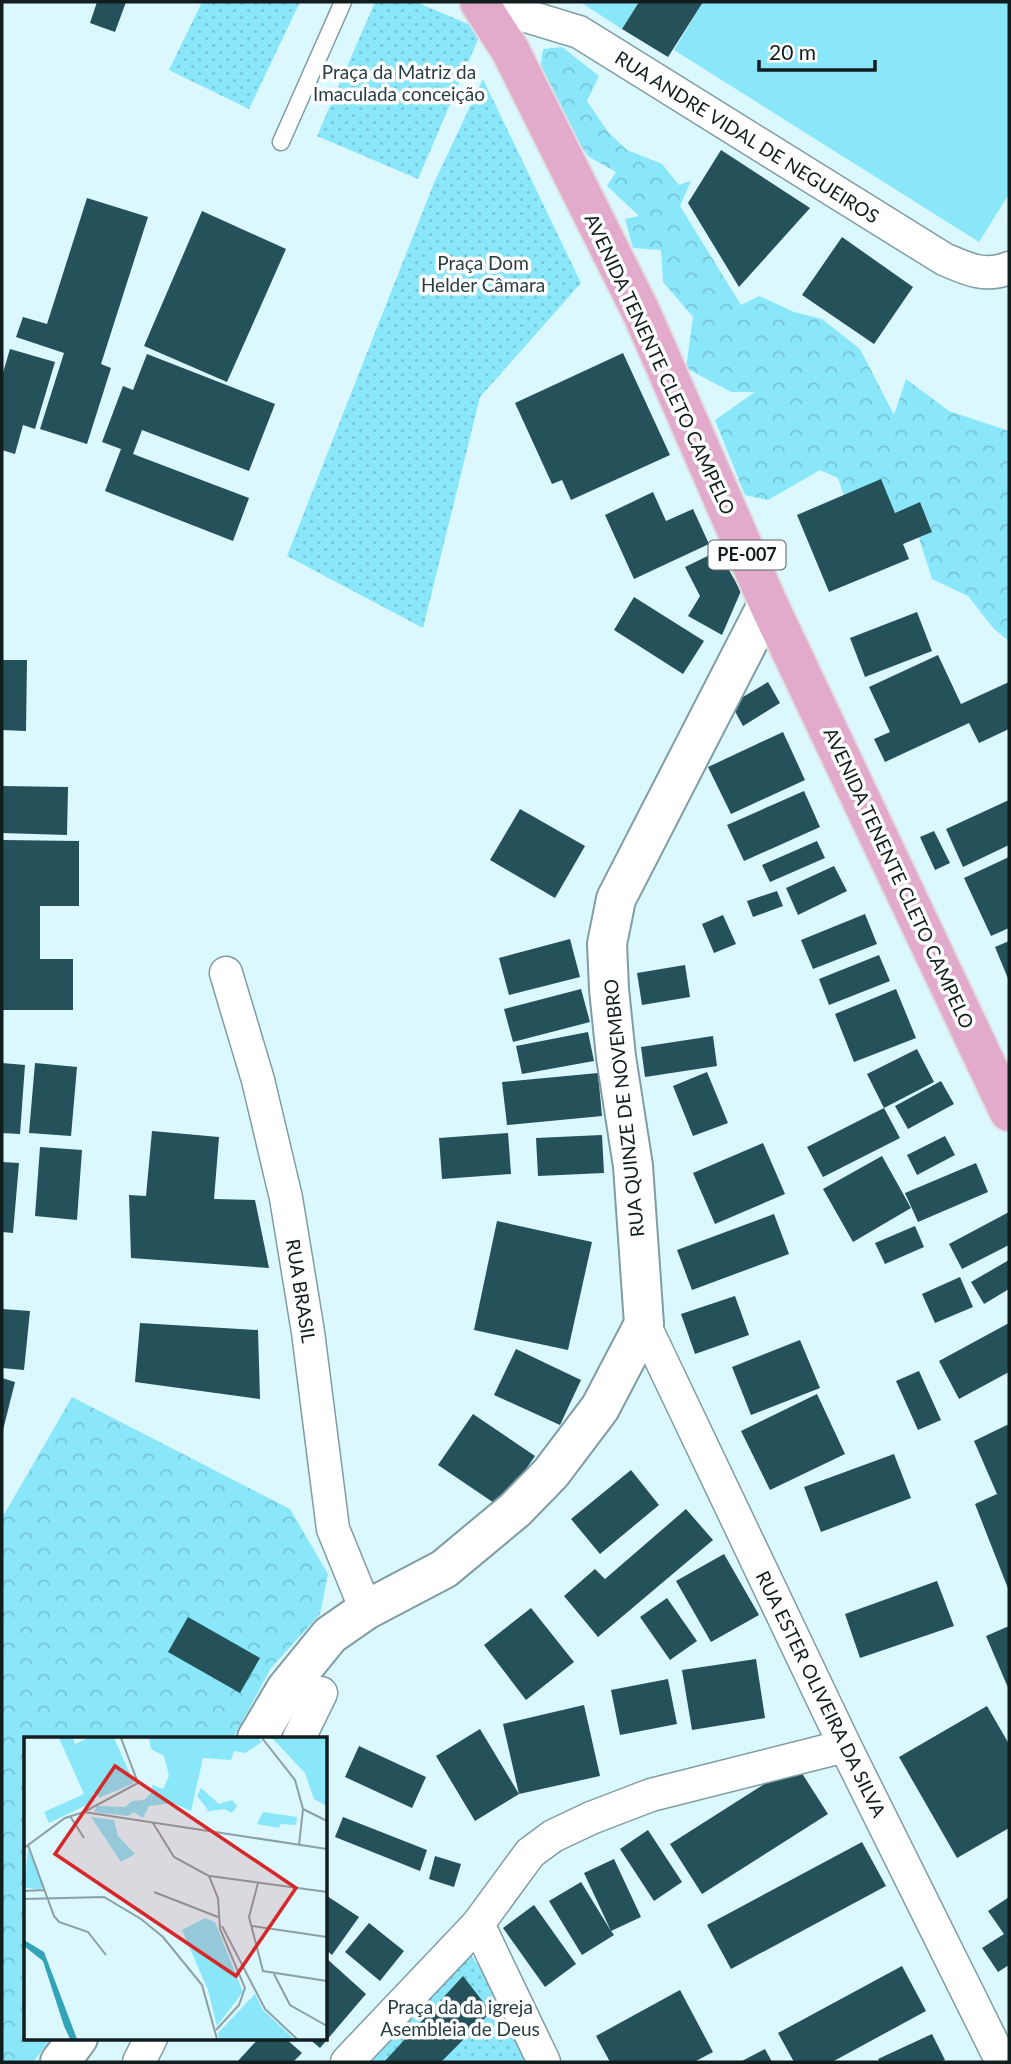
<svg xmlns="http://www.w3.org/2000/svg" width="1011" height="2064" font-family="Lato,sans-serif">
	<defs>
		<pattern id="forest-crowns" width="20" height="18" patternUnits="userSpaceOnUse" patternTransform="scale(1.75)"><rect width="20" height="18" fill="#8ae6f9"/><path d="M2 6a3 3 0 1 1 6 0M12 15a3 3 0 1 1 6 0" fill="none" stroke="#76c5d5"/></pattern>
		<pattern id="park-dots" width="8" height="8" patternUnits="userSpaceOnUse" patternTransform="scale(1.75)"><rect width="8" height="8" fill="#8ae6f9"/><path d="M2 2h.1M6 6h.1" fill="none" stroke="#76c5d5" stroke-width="1.8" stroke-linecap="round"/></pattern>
	</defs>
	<rect width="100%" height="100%" fill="#dbf8ff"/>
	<!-- green -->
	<g fill="#8ae6f9">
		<path d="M 580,2 L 639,2 L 622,29 Z"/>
		<path d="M 703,2 L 1009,2 L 1009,194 L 979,242 L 674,50 Z"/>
	</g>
	<!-- forest -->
	<g fill="url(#forest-crowns)">
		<path d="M 562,47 L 599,76 L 587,101 L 608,132 L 627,150 L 662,164 L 679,185 L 691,181 L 680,206 L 741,305 L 759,296 L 794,312 L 822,319 L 860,349 L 894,415 L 906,379 L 949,411 L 1009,431 L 1009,641 L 994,629 L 968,596 L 932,579 L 919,538 L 932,531 L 920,502 L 895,513 L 881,480 L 844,496 L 838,478 L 820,470 L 768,500 L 745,495 L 715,420 L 755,392 L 731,392 L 686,368 L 693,317 L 663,282 L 661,250 L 633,248 L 625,219 L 639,216 L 607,186 L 616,172 L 589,157 L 552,106 L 539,77 L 543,49 Z"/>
		<path d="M 72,1397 L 290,1509 L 328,1574 L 320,1614 L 271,1668 L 233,1738 L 26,1738 L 26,2038 L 52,2038 L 33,2062 L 2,2062 L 2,1518 Z"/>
	</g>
	<!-- park -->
	<g fill="url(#park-dots)">
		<path d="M 202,2 L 300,2 L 249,109 L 169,70 Z"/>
		<path d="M 375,2 L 416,2 L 482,30 L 418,179 L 317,136 Z"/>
		<path d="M 483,79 L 581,283 L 480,397 L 423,628 L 287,556 L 434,183 Z"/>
		<path d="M 466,1948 L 542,2057 L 531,2062 L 358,2062 Z"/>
	</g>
	<!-- building -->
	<g fill="#24515a">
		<path d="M 97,2 L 126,2 L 115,32 L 90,23 Z"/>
		<path d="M 639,2 L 703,2 L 668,57 L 622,29 Z"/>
		<path d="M 721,150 L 810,208 L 739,287 L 688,203 Z"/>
		<path d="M 87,198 L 148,217 L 101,364 L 111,368 L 87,444 L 40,429 L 64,353 L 16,337 L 23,317 L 47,324 Z"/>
		<path d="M 202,211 L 286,249 L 227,382 L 144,346 Z"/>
		<path d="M 842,237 L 913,287 L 874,344 L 802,295 Z"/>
		<path d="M 10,349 L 55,362 L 35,429 L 23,425 L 15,454 L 2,450 L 2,376 Z"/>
		<path d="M 623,353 L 670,455 L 571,500 L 562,480 L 552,484 L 515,403 Z"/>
		<path d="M 147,354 L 275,404 L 249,471 L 142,430 L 133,454 L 249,498 L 233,541 L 105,491 L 121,449 L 102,442 L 123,386 L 133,390 Z"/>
		<path d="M 881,479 L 895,513 L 920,502 L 932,532 L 903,544 L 909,559 L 829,592 L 797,515 Z"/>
		<path d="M 653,492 L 666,521 L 693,509 L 709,544 L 634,579 L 605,515 Z"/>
		<path d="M 718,551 L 741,591 L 722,635 L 688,616 L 700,596 L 685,567 Z"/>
		<path d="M 634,597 L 704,641 L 683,674 L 614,630 Z"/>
		<path d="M 917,612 L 932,651 L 865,677 L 850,638 Z"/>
		<path d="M 938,655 L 961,704 L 1009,682 L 1009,729 L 979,743 L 969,723 L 885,762 L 874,739 L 890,732 L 869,687 Z"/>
		<path d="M 2,660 L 27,660 L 26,731 L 2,730 Z"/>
		<path d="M 768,682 L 780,703 L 743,726 L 731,704 Z"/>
		<path d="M 783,732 L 805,780 L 731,814 L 708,767 Z"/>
		<path d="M 2,786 L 68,787 L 67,835 L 2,833 Z"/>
		<path d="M 804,791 L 820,827 L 744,861 L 727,825 Z"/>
		<path d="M 1009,800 L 1009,845 L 963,867 L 946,829 Z"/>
		<path d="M 520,809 L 585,846 L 555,898 L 490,860 Z"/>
		<path d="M 934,831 L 950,863 L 935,870 L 920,837 Z"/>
		<path d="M 2,840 L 79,841 L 79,906 L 40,906 L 40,959 L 73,959 L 73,1010 L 2,1010 Z"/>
		<path d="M 817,841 L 825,858 L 770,882 L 762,865 Z"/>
		<path d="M 1009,857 L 1009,928 L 991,936 L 964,878 Z"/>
		<path d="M 834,866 L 847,891 L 798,915 L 786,888 Z"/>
		<path d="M 777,891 L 783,906 L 753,917 L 747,901 Z"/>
		<path d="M 865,914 L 877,944 L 813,969 L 801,940 Z"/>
		<path d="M 723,915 L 736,944 L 714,953 L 702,924 Z"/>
		<path d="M 570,939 L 580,977 L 509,995 L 499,958 Z"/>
		<path d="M 1009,941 L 1009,981 L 995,947 Z"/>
		<path d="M 879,955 L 890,981 L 829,1005 L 819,979 Z"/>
		<path d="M 685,965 L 690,997 L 642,1005 L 637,973 Z"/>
		<path d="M 581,989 L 590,1022 L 513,1042 L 504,1009 Z"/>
		<path d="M 896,989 L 916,1038 L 854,1062 L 835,1014 Z"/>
		<path d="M 588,1032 L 594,1061 L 522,1074 L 516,1046 Z"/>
		<path d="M 713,1036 L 717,1066 L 645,1077 L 641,1047 Z"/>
		<path d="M 917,1049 L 934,1082 L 884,1108 L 867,1074 Z"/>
		<path d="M 2,1063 L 25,1065 L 20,1134 L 2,1133 Z"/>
		<path d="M 35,1063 L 77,1067 L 71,1136 L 29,1133 Z"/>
		<path d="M 707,1072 L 728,1123 L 693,1136 L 673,1086 Z"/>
		<path d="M 598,1073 L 602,1116 L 507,1125 L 502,1082 Z"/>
		<path d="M 941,1081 L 954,1104 L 908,1129 L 895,1106 Z"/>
		<path d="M 884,1108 L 900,1138 L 823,1177 L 807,1147 Z"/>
		<path d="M 152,1131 L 219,1137 L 214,1199 L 255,1200 L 269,1268 L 131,1258 L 129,1195 L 146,1196 Z"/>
		<path d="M 508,1133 L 511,1174 L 442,1179 L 439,1138 Z"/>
		<path d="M 602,1135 L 604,1173 L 538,1176 L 536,1138 Z"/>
		<path d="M 945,1136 L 955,1155 L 917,1175 L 907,1155 Z"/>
		<path d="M 763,1143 L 785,1194 L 715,1224 L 693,1173 Z"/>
		<path d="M 40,1147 L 82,1150 L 77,1220 L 35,1216 Z"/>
		<path d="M 882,1156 L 911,1208 L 853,1242 L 823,1189 Z"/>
		<path d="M 2,1162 L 19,1163 L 13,1233 L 2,1232 Z"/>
		<path d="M 976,1163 L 988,1192 L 918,1222 L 905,1193 Z"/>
		<path d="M 1009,1212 L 1009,1245 L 962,1269 L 949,1244 Z"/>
		<path d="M 774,1214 L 789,1254 L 692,1290 L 677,1250 Z"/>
		<path d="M 497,1221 L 592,1242 L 568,1350 L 474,1330 Z"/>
		<path d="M 915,1226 L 924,1247 L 885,1264 L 875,1243 Z"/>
		<path d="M 1009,1260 L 1009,1289 L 984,1304 L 971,1282 Z"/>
		<path d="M 960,1277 L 973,1307 L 935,1323 L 922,1294 Z"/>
		<path d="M 735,1296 L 749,1335 L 695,1354 L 681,1314 Z"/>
		<path d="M 2,1309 L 30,1311 L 24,1370 L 2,1368 Z"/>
		<path d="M 140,1323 L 258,1330 L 260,1399 L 135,1382 Z"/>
		<path d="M 1009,1323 L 1009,1372 L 959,1399 L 939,1361 Z"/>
		<path d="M 800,1340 L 820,1388 L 751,1415 L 732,1367 Z"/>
		<path d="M 516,1349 L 581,1380 L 560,1425 L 494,1395 Z"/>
		<path d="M 919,1371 L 941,1420 L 918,1430 L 896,1381 Z"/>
		<path d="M 2,1378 L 15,1382 L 3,1430 L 2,1430 Z"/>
		<path d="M 817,1394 L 845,1454 L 770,1490 L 741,1431 Z"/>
		<path d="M 473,1414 L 535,1456 L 500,1507 L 438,1465 Z"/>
		<path d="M 1009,1424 L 1009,1591 L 975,1504 L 997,1494 L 974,1441 Z"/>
		<path d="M 894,1454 L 911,1498 L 821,1532 L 804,1487 Z"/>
		<path d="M 631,1470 L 659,1505 L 600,1554 L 571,1519 Z"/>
		<path d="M 686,1509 L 713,1540 L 598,1637 L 564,1596 L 595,1569 L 605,1579 Z"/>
		<path d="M 724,1554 L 759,1615 L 711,1642 L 676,1581 Z"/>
		<path d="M 937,1581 L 954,1626 L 860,1658 L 845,1614 Z"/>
		<path d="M 667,1598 L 697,1641 L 670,1660 L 640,1617 Z"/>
		<path d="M 531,1608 L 574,1662 L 526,1700 L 484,1645 Z"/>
		<path d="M 188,1617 L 260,1658 L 240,1693 L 168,1652 Z"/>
		<path d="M 1009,1626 L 1009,1690 L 986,1636 Z"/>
		<path d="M 756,1659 L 765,1718 L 692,1730 L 682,1670 Z"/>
		<path d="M 668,1679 L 677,1724 L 620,1735 L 611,1690 Z"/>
		<path d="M 584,1705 L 600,1776 L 519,1794 L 503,1724 Z"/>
		<path d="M 987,1706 L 1009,1744 L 1009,1828 L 957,1858 L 899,1757 Z"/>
		<path d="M 480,1729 L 519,1794 L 475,1821 L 436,1756 Z"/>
		<path d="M 359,1746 L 426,1777 L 412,1808 L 345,1777 Z"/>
		<path d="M 796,1764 L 828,1814 L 702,1894 L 670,1844 Z"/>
		<path d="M 343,1817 L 427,1850 L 420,1871 L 335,1837 Z"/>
		<path d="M 648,1830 L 682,1882 L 654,1901 L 620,1849 Z"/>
		<path d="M 862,1842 L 886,1886 L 731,1969 L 707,1925 Z"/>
		<path d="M 435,1856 L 461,1864 L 454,1887 L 429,1879 Z"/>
		<path d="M 614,1859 L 641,1917 L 611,1931 L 614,1935 L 582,1955 L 549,1901 L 581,1882 L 611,1931 L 584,1873 Z"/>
		<path d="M 327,1896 L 359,1917 L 332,1955 L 326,1950 Z"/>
		<path d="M 1009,1897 L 1009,1965 L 998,1972 L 982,1948 L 1004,1934 L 988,1911 Z"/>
		<path d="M 534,1905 L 576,1964 L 545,1987 L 503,1928 Z"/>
		<path d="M 369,1923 L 404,1951 L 380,1981 L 345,1952 Z"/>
		<path d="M 326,1958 L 366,1994 L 320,2048 L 308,2038 L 326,2038 Z"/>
		<path d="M 902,1966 L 926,2011 L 832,2062 L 794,2062 L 778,2033 Z"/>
		<path d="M 463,1976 L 491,2012 L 441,2062 L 384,2062 Z"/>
		<path d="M 680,1990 L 713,2052 L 694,2062 L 610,2062 L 596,2036 Z"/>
		<path d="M 932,2034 L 945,2060 L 940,2062 L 880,2062 L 878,2059 Z"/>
		<path d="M 259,2038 L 285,2038 L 302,2053 L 293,2062 L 237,2062 Z"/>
		<path d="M 765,2049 L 772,2062 L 740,2062 Z"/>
	</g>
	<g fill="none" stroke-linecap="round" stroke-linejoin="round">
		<!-- lane casing -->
		<g stroke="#819ca2" stroke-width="19">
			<path id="lane" d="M 281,142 L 343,2"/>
		</g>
		<!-- street casing -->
		<g stroke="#819ca2" stroke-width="35">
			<g id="street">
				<path d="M 480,2 L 579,32 L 944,259 C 967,269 985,278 1009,268"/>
				<path d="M 226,973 L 258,1080 L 286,1198 L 308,1332 L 333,1529 L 366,1610"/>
				<path d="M 644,1324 L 845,1746 L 1002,2062"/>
				<path d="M 299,1738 L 321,1693"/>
				<path d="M 478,1924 L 544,2062"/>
				<path d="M 139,2062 L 151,2038"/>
				<path d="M 347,2062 L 478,1924 L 530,1853 L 553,1836 L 591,1818 L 651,1795 L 845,1746"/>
			</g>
		</g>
		<!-- secondary casing -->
		<g stroke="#819ca2" stroke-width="42">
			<g id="secondary">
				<path d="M 257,1738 L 286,1689 L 330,1635 L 366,1610 L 444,1569 L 515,1510 L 551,1473 L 600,1408 L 644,1324 L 633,1166 L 616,1057 L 609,989 L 607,944 L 616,899 L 768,603"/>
				<path d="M 60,2062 L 78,2038"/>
			</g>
		</g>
		<!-- primary casing -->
		<g stroke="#dedfe0" stroke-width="42">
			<path id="primary" d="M 479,2 L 510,50 L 642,314 L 768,603 L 1009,1112"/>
		</g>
		<!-- lane -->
		<use href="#lane" stroke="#fff" stroke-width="16"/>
		<!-- street -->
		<use href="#street" stroke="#fff" stroke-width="32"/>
		<!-- secondary -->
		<use href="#secondary" stroke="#fff" stroke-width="38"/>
		<!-- primary -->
		<use href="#primary" stroke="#e2abcb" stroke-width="38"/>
	</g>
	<g text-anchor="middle" stroke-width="7" stroke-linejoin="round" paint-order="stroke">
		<!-- shield labels -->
		<rect fill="#fff" stroke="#596162" stroke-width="2" x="708.5" y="540.5" width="77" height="29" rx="5"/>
		<g font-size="18" font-weight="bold" fill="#121d1f">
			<text x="747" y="561">PE-007</text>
		</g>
		<!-- park labels -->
		<g font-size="19" fill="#263e43" stroke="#fff">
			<text x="399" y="79">Praça da Matriz da<tspan x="399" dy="22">Imaculada conceição</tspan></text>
			<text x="483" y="270">Praça Dom<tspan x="483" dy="22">Helder Câmara</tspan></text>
			<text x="460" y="2014">Praça da da igreja<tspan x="460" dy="22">Asembleia de Deus</tspan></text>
		</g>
		<!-- street labels -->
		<g font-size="19" fill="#121d1f" stroke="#fff">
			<text transform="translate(747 137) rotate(32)" y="7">RUA ANDRE VIDAL DE NEGUEIROS</text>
			<text transform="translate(660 364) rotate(65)" y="7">AVENIDA TENENTE CLETO CAMPELO</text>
			<text transform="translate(899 878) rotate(65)" y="7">AVENIDA TENENTE CLETO CAMPELO</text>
			<text transform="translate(624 1108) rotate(-96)" y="7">RUA QUINZE DE NOVEMBRO</text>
			<text transform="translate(301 1291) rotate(81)" y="7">RUA BRASIL</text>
			<text transform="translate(821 1694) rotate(64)" y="7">RUA ESTER OLIVEIRA DA SILVA</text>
		</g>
	</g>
	<!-- overview -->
	<g transform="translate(24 1737)">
		<rect width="303" height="303" fill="#dbf8ff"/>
		<path d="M 35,1 L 49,1 L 51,7 L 64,1 L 90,1 L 110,46 L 75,61 L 72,55 L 68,57 L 71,64 L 25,86 L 20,75 L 60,57 Z" fill="#8ae6f9"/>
		<path d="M 125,1 L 234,1 L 238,5 L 221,16 L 210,14 L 207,23 L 179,21 L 167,74 L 149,66 L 125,69 L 119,81 L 110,75 L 104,79 L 70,75 L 73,69 L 101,70 L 108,64 L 120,63 L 129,54 L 128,48 L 139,52 L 145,39 L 140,19 L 127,12 ZM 248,1 L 303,1 L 303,69 L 290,62 L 281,36 ZM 177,51 L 195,67 L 208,63 L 213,69 L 208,76 L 200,72 L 180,75 L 184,73 L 173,59 ZM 239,75 L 273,80 L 272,88 L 256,87 L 255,91 L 233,87 ZM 181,181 L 191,185 L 219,255 L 193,289 L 184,253 L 158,193 ZM 231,257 L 239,273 L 270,302 L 195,302 L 194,296 Z" fill="#8ae6f9"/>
		<path d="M 67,80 L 90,83 L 94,99 L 111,117 L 97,125 ZM 4,112 L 20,149 L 16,153 L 0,150 Z" fill="#8ae6f9"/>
		<path d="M 0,203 L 20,215 L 53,302 L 46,302 L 40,289 L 19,224 L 0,209 Z" fill="#33a4b8"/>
		<path fill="none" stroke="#8ba0a5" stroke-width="2" d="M 238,1 L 271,43 L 279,72 L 275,108M 279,72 L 303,84M 60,75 L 114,46 L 97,1M 46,79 L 60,101M 129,86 L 150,120 L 185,139 L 194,161 L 196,192 L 221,251 L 215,268 L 192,293M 4,108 L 30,179 L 35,185 L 64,195 L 82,218M 0,111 L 41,81 L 60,75 L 303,112M 186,139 L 303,155M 234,146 L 225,180 L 239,234 L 303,244M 0,154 L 21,153M 130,155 L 194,180M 0,162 L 80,160 L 117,182 L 139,200 L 178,248 L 193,302M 198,189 L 241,272 L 273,302M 228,189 L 303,200M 250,237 L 266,268 L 303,289"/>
		<path fill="#d62828" fill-opacity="0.15" stroke="#d62828" stroke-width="3.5" d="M 91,29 L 272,151 L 212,239 L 31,117 Z"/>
		<rect width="303" height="303" fill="none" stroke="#121d1f" stroke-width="3.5"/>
	</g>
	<!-- border -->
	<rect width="1011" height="2064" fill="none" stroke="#121d1f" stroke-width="7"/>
	<!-- scale -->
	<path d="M759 60v10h116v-10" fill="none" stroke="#121d1f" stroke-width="3.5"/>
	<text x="769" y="60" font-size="21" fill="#121d1f" stroke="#ffffff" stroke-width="5" paint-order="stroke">20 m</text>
</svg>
